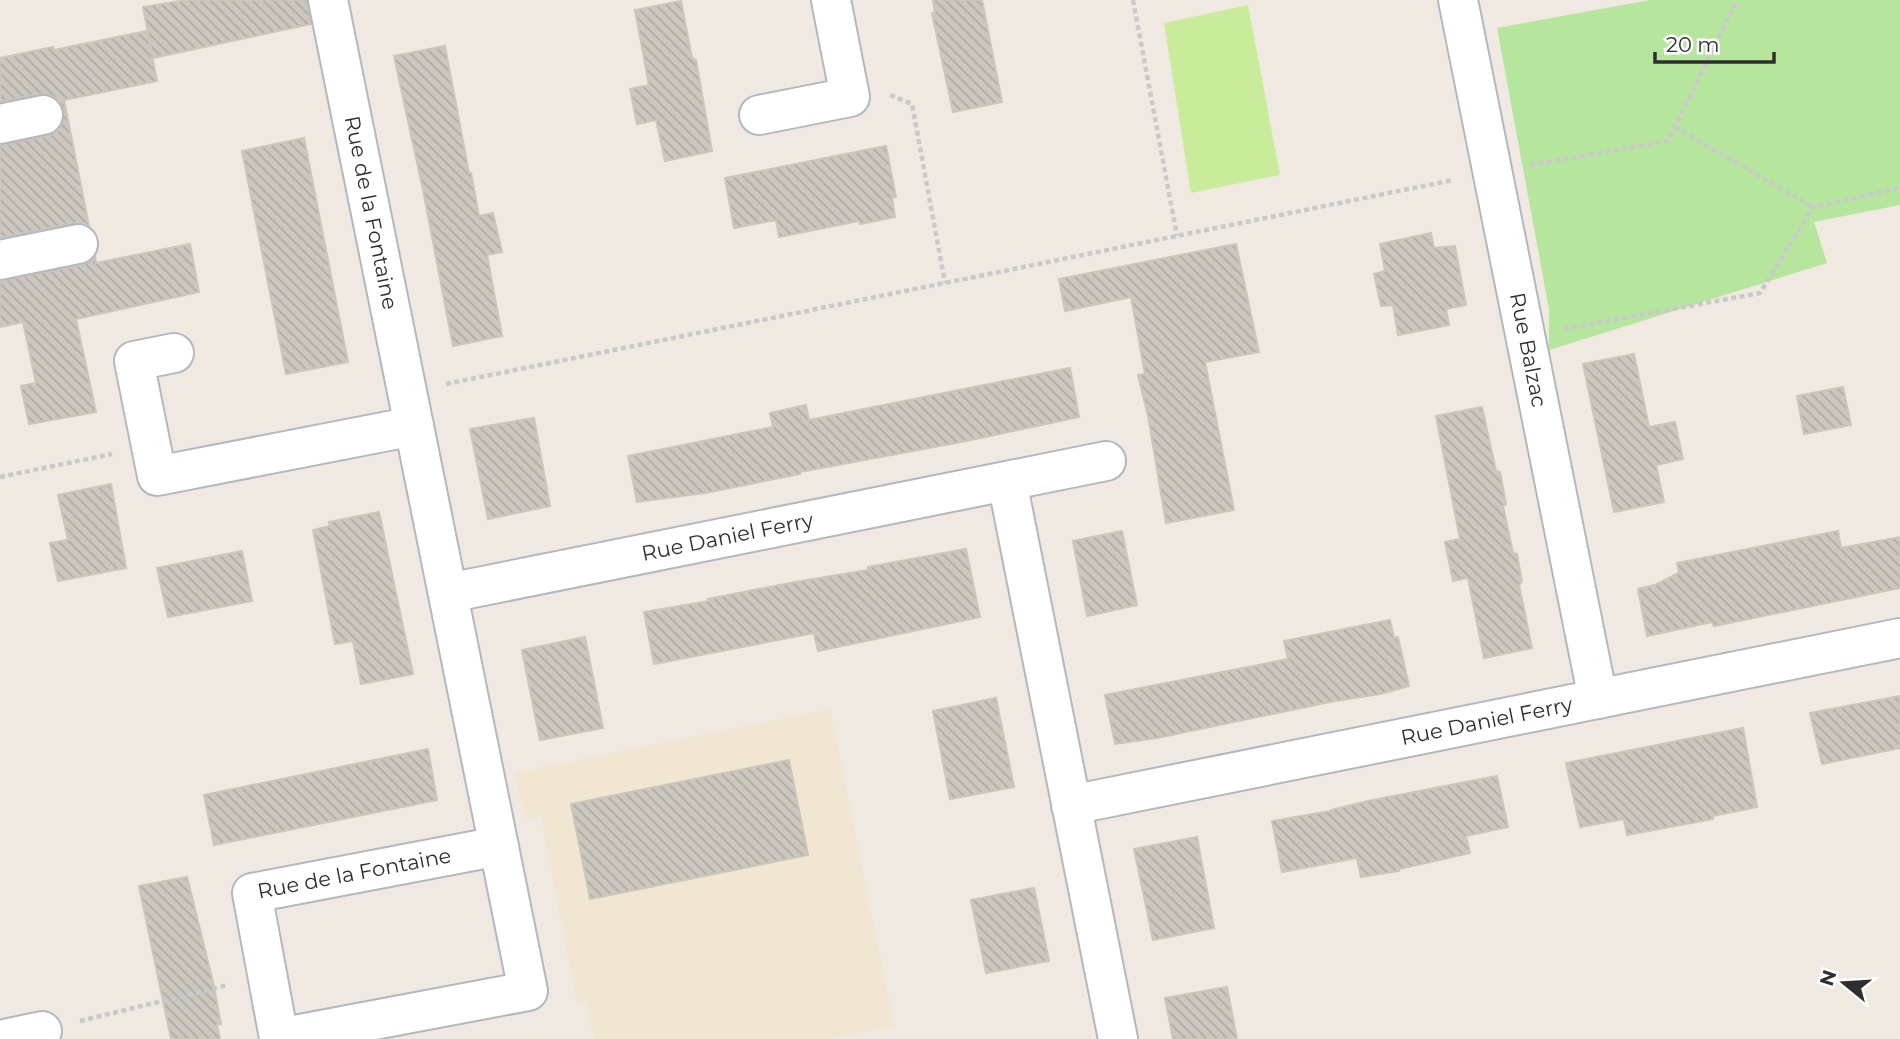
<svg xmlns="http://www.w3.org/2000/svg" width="1900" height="1039" font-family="Montserrat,sans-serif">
	<defs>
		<pattern id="building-back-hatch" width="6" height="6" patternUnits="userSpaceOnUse" patternTransform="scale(1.75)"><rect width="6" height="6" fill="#cbc7bf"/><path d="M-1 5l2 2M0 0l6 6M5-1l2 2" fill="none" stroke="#afaba4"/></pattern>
	</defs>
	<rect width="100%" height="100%" fill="#efe9e1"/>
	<!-- education -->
	<path fill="#f0e6d1" d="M 830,709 L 894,1026 L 831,1039 L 594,1039 L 587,1002 L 577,1003 L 541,816 L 525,819 L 515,773 Z"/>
	<!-- park -->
	<path fill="#b6e59e" d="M 1650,0 L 1900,0 L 1900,205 L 1814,222 L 1827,263 L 1549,350 L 1549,309 L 1497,28 Z"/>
	<!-- pitch -->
	<path fill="#c9ec9a" d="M 1248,5 L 1280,175 L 1191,193 L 1164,23 Z"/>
	<!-- building -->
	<g fill="url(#building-back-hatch)" stroke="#cbc5ba" stroke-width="2">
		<path d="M 186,0 L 307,0 L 311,24 L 153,58 L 143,7 Z"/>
		<path d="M 933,0 L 982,0 L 1002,102 L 953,112 L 932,13 L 935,13 Z"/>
		<path d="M 681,1 L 692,58 L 696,60 L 712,151 L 665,161 L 656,120 L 637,124 L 630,89 L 649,85 L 635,10 Z"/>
		<path d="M 147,31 L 157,81 L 64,100 L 89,226 L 84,223 L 74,223 L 0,238 L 0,145 L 47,136 L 57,132 L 63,122 L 64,111 L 60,101 L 49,94 L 39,94 L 0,102 L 0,58 L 53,47 L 54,50 Z"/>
		<path d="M 445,46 L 469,173 L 471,173 L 479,216 L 493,213 L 502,252 L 487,255 L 502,336 L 453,346 L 423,190 L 394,56 Z"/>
		<path d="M 304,138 L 348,362 L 286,374 L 242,151 Z"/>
		<path d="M 886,146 L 896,197 L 892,198 L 895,217 L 860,224 L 859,221 L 779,237 L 776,220 L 734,228 L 725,178 Z"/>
		<path d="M 1431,233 L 1434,248 L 1455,246 L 1466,305 L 1446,309 L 1449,325 L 1398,335 L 1393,305 L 1381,306 L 1374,274 L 1385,271 L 1380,244 Z"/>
		<path d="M 190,244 L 199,292 L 76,319 L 96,412 L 29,424 L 21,386 L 36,383 L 23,322 L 0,327 L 0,281 L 82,265 L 92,261 L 95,256 L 96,263 Z"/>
		<path d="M 1236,244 L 1259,352 L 1205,362 L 1234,510 L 1166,523 L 1148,416 L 1138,375 L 1145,374 L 1131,297 L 1065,311 L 1059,279 Z"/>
		<path d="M 1634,354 L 1649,427 L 1675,422 L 1683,459 L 1656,465 L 1664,502 L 1614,512 L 1583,364 Z"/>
		<path d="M 1070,368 L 1079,417 L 966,441 L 800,472 L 800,474 L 705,493 L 637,502 L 628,456 L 773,427 L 770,413 L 806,405 L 809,420 Z"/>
		<path d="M 1843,387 L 1851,425 L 1804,434 L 1797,396 Z"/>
		<path d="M 1482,407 L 1496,471 L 1500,472 L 1506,504 L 1503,506 L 1513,553 L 1517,554 L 1522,582 L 1519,585 L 1532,648 L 1484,658 L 1468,578 L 1453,581 L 1445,542 L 1460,539 L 1436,416 Z"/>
		<path d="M 534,418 L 550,506 L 488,519 L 470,429 Z"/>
		<path d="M 111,484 L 126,568 L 58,581 L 50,543 L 68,540 L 58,495 Z"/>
		<path d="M 379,512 L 413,674 L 361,684 L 353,641 L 335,644 L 313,530 L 330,526 L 329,522 Z"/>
		<path d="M 1122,531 L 1137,605 L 1087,616 L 1073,541 Z"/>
		<path d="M 1838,531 L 1841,548 L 1900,537 L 1900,588 L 1714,626 L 1712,622 L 1647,636 L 1638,589 L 1655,585 L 1679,573 L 1677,563 Z"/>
		<path d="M 966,549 L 980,617 L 818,651 L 814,633 L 654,664 L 644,612 L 709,601 L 708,599 L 795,582 L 868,570 L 868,567 Z"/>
		<path d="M 242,551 L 252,601 L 168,617 L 157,568 Z"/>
		<path d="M 1390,620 L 1394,638 L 1398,637 L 1409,686 L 1380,694 L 1335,701 L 1157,738 L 1115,744 L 1105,695 L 1288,659 L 1284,641 Z"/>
		<path d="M 585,637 L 603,728 L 540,740 L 522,650 Z"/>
		<path d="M 1900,696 L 1900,748 L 1822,764 L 1810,713 Z"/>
		<path d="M 996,698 L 1014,787 L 950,799 L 933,711 Z"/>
		<path d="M 1743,728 L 1757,807 L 1713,816 L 1713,819 L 1627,835 L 1624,819 L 1580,827 L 1566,763 Z"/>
		<path d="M 428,749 L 437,800 L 214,845 L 204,795 Z"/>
		<path d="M 789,760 L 808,855 L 590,899 L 571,804 Z"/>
		<path d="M 1497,776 L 1508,827 L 1466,836 L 1470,853 L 1399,869 L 1399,871 L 1361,877 L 1357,858 L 1282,872 L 1272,821 L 1331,811 L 1331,810 L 1368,801 Z"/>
		<path d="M 1197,837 L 1214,928 L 1153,940 L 1134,849 Z"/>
		<path d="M 187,877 L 213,982 L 221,1024 L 217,1025 L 220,1039 L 171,1039 L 139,886 Z"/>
		<path d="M 1034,888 L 1049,961 L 986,973 L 971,900 Z"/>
		<path d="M 1227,987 L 1237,1039 L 1173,1039 L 1165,998 Z"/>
	</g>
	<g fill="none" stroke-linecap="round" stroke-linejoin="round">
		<!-- minor casing -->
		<g stroke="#b4b7c1" stroke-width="42">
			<g id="minor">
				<path id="s1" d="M 328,0 L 528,991 L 279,1038 L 252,893 L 499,846"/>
				<path id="s2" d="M 1458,0 L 1598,699"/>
				<path d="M 759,115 L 850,97 L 831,0"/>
				<path d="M 0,124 L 43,115"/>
				<path d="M 0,260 L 78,244"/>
				<path d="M 174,353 L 134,361 L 157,476 L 414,426"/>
				<path d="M 1007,481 L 1118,1039"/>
				<path id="s3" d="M 448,593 L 1106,461"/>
				<path id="s4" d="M 1071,805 L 1900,638"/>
				<path d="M 4,1039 L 42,1031"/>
			</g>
		</g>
		<!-- path -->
		<g stroke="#c9c9c9" stroke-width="4.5" stroke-dasharray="5 3.5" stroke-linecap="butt">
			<path d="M 1133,0 L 1177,236"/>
			<path d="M 890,95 L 912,104 L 945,283"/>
			<path d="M 1675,127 L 1813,207"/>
			<path d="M 1530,165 L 1668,141 L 1737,0"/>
			<path d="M 1564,329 L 1760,293 L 1813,207 L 1900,188"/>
			<path d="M 446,384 L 1453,180"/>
			<path d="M 0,477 L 112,454"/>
			<path d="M 80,1021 L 228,985"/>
		</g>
		<!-- minor -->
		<use href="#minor" stroke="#fff" stroke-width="38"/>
	</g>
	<g text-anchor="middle" stroke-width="5" stroke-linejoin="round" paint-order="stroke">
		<!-- street labels -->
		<g font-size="21" fill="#2e2e2e" stroke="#fff">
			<text dy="7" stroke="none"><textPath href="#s1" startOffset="217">Rue de la Fontaine</textPath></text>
			<text dy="7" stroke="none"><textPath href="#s2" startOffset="357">Rue Balzac</textPath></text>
			<text dy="7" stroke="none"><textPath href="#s3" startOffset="285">Rue Daniel Ferry</textPath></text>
			<text dy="7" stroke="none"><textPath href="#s4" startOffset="424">Rue Daniel Ferry</textPath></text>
			<text dy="7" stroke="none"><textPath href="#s1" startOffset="1516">Rue de la Fontaine</textPath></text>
		</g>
	</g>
	<!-- north arrow -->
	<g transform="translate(1844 983) rotate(288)" stroke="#ffffff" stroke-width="5" paint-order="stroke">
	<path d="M0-5L12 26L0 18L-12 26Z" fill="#2e2e2e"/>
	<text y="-10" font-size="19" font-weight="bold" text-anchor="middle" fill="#2e2e2e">N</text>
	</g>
	<!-- scale -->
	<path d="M1655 52v10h119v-10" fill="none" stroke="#2e2e2e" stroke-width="3.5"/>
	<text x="1666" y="52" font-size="21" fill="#2e2e2e" stroke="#ffffff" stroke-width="5" paint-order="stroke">20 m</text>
</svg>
